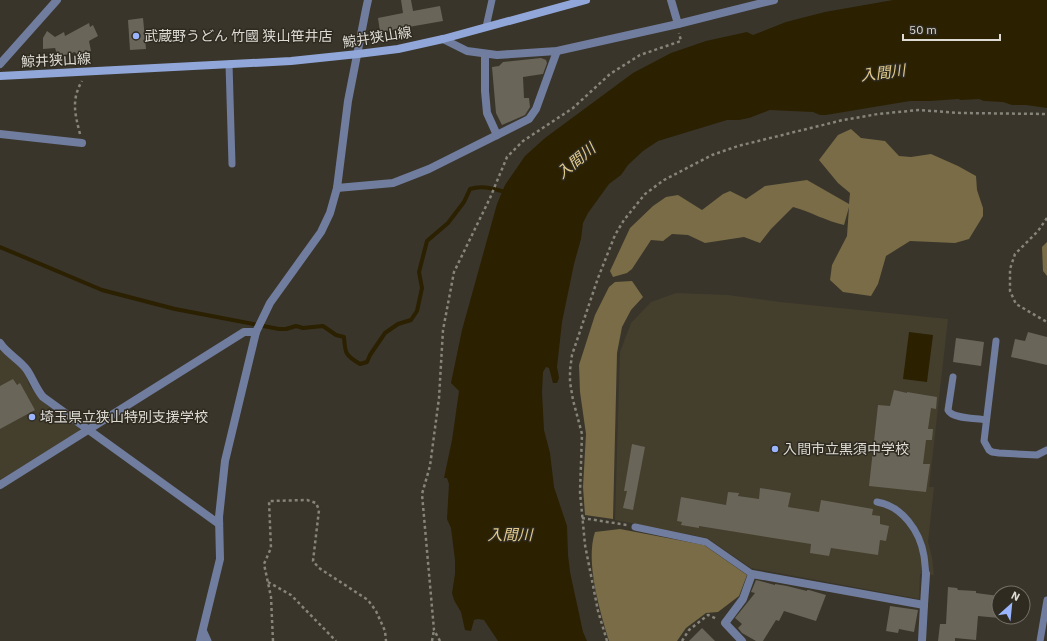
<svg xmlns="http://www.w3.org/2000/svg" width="1047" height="641" font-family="'IBM Plex Sans','Noto Sans JP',sans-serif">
	<rect width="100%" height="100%" fill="#39352a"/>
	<!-- built -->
	<g fill="#443e2d">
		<path d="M 676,293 L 728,295 L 780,302 L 948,319 L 929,487 L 934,487 L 928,542 L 932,557 L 934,575 L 920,574 L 919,599 L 751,568 L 707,538 L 615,520 L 620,352 L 631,323 L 651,302 Z"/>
		<path d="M 0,350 L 25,371 L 29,385 L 39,397 L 48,406 L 79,428 L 80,431 L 0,480 Z"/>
	</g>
	<!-- forest -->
	<g fill="#796c47">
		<path d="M 851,129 L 861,138 L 885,141 L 899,156 L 911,157 L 931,154 L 958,166 L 976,176 L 977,190 L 983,208 L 983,216 L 969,239 L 955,243 L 910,241 L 886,256 L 878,284 L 871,296 L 843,292 L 830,280 L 832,265 L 847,236 L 849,207 L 844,225 C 826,221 811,212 793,207 L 771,229 L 760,243 L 744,237 L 705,243 L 688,235 L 672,234 L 663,241 L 651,240 L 632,269 L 627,273 L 613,277 L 610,271 L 630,228 L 653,206 L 666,197 L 678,195 L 702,210 L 723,194 L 730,191 L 746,199 L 765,186 L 807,180 L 849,204 L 850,193 L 838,183 L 819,160 L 838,135 Z"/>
		<path d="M 1047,242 L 1047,276 L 1043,271 L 1042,247 Z"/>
		<path d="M 632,281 L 643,297 L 631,310 L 622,327 L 617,353 L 613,519 L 585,515 L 583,487 L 586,434 L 580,392 L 579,365 L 595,315 L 609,287 L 615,282 Z"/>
		<path d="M 620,529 L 704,545 L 747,575 L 739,596 L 718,612 L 706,613 L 686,628 L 677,641 L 609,641 C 600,611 585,562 595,532 Z"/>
	</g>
	<!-- water -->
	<g fill="#2b2000">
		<path d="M 893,0 L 1047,0 L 1047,108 L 1026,105 L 1012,105 L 1003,102 L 984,101 L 979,99 L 961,100 L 958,99 L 930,101 L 910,101 L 826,115 L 820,115 L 813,112 L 770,110 L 749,118 L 739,120 L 727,120 L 658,141 L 643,151 L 628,165 L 621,175 L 609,184 L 588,213 L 583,223 L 581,239 L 574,264 L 562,322 L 557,367 L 559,378 L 557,383 L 553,383 L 549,368 L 546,367 L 543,372 L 542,392 L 544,430 L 550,453 L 554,487 L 567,526 L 568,555 L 570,572 L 583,632 L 587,641 L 498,641 L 484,620 L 478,619 L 474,620 L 471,631 L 465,630 L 461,612 L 454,600 L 452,593 L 455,574 L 455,560 L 451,528 L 447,519 L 449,484 L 447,478 L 444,478 L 452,440 L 459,391 L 451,383 L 462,330 L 497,204 L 505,185 L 525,156 L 545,138 L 633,73 L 671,53 L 706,41 L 747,32 L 753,35 L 786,22 L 825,12 Z"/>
		<path d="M 909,332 L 933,335 L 927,382 L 903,379 Z"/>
	</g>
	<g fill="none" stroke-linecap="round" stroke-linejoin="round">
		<!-- stream -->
		<path stroke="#2b2000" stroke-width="4" d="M 0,247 L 102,290 L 175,309 L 279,329 L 286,329 L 296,326 L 303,328 L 323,326 L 336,335 L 344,337 C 345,353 345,355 360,364 L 367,362 L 370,355 L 385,333 L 398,324 L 411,320 L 417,311 L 422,288 L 419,272 L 427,241 L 448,223 L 464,202 L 470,189 C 483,185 493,189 506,192"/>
	</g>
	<!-- building -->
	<g fill="#696559">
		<path d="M 401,0 L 411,0 L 413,11 L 440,6 L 443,21 L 380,32 L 378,18 L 403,13 Z"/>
		<path d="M 143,18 L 146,49 L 130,50 L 128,20 Z"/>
		<path d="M 89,23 L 90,27 L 93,25 L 98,36 L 89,41 L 91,51 L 77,55 L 75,52 L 58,57 L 55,48 L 43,49 L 43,38 L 47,31 L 55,37 L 64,32 L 65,36 Z"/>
		<path d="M 541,58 L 546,60 L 547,63 L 543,74 L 523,77 L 524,98 L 529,98 L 530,107 L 525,115 L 502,125 L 496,113 L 492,67 L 499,66 L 503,62 Z"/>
		<path d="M 1028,332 L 1047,337 L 1047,365 L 1011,357 L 1015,339 L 1025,341 Z"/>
		<path d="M 956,338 L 984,342 L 981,366 L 953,362 Z"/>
		<path d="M 13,379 L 17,385 L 20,383 L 35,410 L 0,429 L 0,386 Z"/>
		<path d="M 894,390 L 907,393 L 907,392 L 937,397 L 936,409 L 931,408 L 928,429 L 933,429 L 932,440 L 926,440 L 923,464 L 930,464 L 926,492 L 869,486 L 878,405 L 890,406 Z"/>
		<path d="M 632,444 L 645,447 L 633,510 L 623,508 L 627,491 L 624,491 Z"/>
		<path d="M 760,488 L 791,493 L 788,507 L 819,512 L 821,500 L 873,509 L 872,515 L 880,516 L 880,524 L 889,526 L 886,541 L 880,540 L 878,555 L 831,548 L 829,556 L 810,553 L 811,544 L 699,526 L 699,528 L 681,525 L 682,522 L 677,521 L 681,497 L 726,505 L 728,492 L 739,493 L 738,496 L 759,499 Z"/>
		<path d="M 756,580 L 775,585 L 775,584 L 787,586 L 807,591 L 807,590 L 809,590 L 826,595 L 816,621 L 784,611 L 779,621 L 776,620 L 763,641 L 756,641 L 742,633 L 738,628 L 742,624 L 735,618 L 755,593 L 751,592 Z"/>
		<path d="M 948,587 L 957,588 L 958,590 L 976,591 L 976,593 L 999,596 L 999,618 L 978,616 L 976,640 L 955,638 L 955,641 L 938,641 L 940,624 L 946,624 Z"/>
		<path d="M 890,606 L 918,610 L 914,632 L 899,629 L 898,633 L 886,631 Z"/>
		<path d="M 702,628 L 715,641 L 689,641 Z"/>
	</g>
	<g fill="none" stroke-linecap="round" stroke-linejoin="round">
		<!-- path -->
		<g stroke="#87847b" stroke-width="2.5" stroke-dasharray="3 3" stroke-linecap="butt">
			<path d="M 80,134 C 75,114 71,100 82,81"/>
			<path d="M 1047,218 L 1038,231 L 1015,254 L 1010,269 L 1010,291 L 1016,304 L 1047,322"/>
			<path d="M 582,518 L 627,525"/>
			<path d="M 268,582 L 291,595 L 336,641"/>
			<path d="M 273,641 L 271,597 L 264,564 L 271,548 L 269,501 L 307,500 L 316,503 L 319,510 L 313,561 L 319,568 L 368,600 L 376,611 L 385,631 L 386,641"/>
			<path d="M 432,641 L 434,630"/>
			<path d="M 440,641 L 434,630 L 422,494 L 430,466 L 439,398 L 443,330 L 454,272 L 490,198 L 507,157 L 523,141 L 573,108 L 610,74 L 640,55 L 681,41 L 679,33"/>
			<path d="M 607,641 L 598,611 L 585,545 L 580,492 L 582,434 L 573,400 L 570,382 L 570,370 L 572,355 L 598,278 L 615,235 L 624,220 L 645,194 L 664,180 L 712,155 L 738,146 L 843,120 L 878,114 L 919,110 L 960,113 L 1047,114"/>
			<path d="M 682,641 L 689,630 L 708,615 L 717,619"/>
		</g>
		<!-- service -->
		<g stroke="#717d9e" stroke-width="7">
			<path d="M 486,27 L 492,0"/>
			<path d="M 229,64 L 232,164"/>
			<path d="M 996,341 L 984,441 L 989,450 L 992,452 L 999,453 L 1037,455 L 1047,450"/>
			<path d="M 953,377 L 948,410 C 952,419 977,418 986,420"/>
			<path d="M 877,502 C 902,506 920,531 924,556 C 925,562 925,568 926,574"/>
			<path d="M 635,527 L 706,542 L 752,574"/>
			<path d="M 203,630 L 208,641"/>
			<path d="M 1040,641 L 1047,600"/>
		</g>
		<!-- minor -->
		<g stroke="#717d9e" stroke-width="8">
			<path d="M 671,0 L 678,24"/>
			<path d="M 443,39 L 467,51 L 497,55 L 557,51 L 678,24 L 774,0"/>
			<path d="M 485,54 L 485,91 L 487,113 L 497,135"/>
			<path d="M 0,64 L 57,0"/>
			<path d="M 0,134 L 82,143"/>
			<path d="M 337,188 L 393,183 L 429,169 L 529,119 L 536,109 L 557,51"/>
			<path d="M 0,343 C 7,354 19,359 27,370 C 33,379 36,389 43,397 L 219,524"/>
			<path d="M 0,485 L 244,332 L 256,332"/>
			<path d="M 924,605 L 926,574"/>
			<path d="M 200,641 L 220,559 L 219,517 L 225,461 L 256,332 L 270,303 L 321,232 L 330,213 L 337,188 L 348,101 L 366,9 L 368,0"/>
			<path d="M 742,641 L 725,623 L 743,599 L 752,574 L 924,605 L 922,641"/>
		</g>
		<!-- secondary -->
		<path stroke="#91a6d9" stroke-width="8" d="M 0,76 L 291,61 L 358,54 L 398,49 L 443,39 L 586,0"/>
	</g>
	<!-- markers -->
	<g fill="#9ab5fd" stroke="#2f2b21" stroke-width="1.5">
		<circle cx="136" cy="36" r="4"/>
		<circle cx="32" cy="417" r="4"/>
		<circle cx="775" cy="449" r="4"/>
	</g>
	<g text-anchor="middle" stroke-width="3" stroke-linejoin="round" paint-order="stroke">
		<!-- poi labels -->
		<g font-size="14" fill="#dddbd4" stroke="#2f2b21" text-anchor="start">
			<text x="144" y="41">武蔵野うどん 竹國 狭山笹井店</text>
			<text x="40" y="422">埼玉県立狭山特別支援学校</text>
			<text x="783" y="454">入間市立黒須中学校</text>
		</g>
		<!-- street labels -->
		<g font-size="14" fill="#dddbd4" stroke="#2f2b21">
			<text transform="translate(377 37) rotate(-9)" y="5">鯨井狭山線</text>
			<text transform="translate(56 60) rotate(-3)" y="5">鯨井狭山線</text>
		</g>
		<!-- water labels -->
		<g font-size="15" font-style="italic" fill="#e1ca8b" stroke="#2f2b21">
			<text transform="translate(883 73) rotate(-7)" y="5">入間川</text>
			<text transform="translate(576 161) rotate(-40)" y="5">入間川</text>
			<text x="510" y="540">入間川</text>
		</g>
	</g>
	<!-- north arrow -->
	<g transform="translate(1011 605) rotate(27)"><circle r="19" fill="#2f2b21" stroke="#757169"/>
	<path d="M0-3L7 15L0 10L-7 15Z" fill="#9ab5fd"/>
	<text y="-6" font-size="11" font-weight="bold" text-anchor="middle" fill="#dddbd4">N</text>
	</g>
	<!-- scale -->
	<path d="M903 34v6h97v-6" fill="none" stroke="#dddbd4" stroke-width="2"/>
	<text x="909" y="34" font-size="12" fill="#dddbd4" stroke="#2f2b21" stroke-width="3" paint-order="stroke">50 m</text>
</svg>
